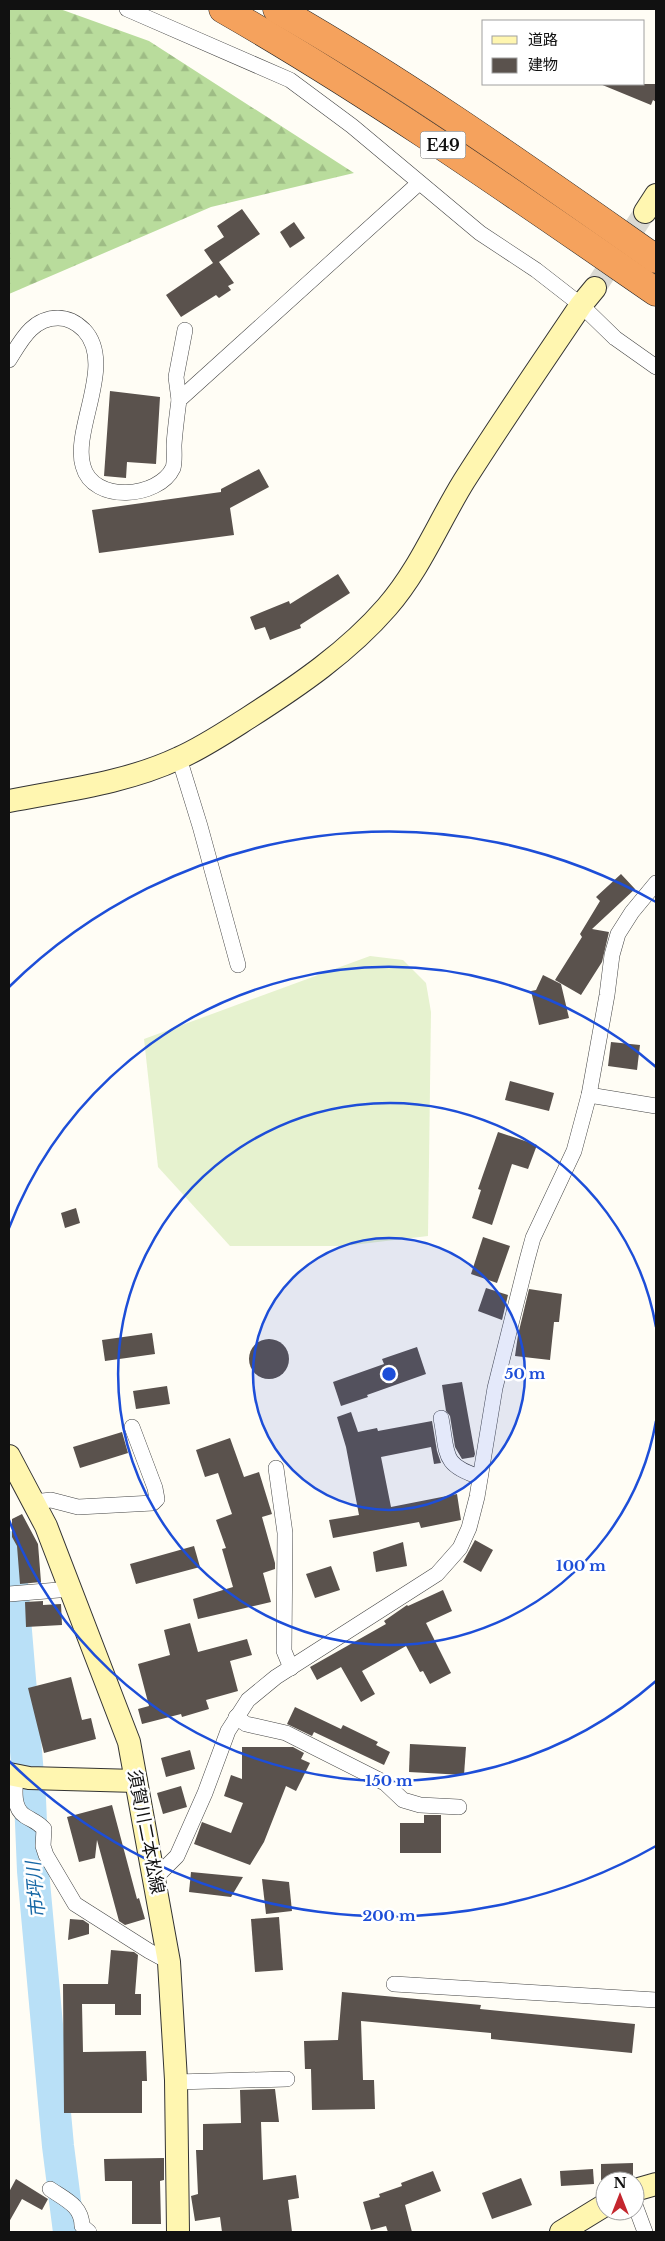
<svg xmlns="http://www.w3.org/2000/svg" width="665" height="2241" font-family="'Libre Baskerville','Noto Sans JP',serif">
	<defs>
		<pattern id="forest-firs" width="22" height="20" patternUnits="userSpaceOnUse" patternTransform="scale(1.25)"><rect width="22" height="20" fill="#b9dc9c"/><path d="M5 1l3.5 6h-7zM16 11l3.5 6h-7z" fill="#9ebc85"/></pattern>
	</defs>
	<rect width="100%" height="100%" fill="#fffdf5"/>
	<!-- forest -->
	<path fill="url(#forest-firs)" d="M 9,9 L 60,9 L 149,41 L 354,173 L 211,207 L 9,294 Z"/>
	<!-- pitch -->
	<path fill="#e6f2cf" d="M 370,956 L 403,960 L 426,983 L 431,1012 L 428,1236 L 344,1246 L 230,1246 L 158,1167 L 144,1039 Z"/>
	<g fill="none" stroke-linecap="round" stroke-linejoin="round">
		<!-- river -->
		<path stroke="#b9e0f7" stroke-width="32" d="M 9,1547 L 30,1799 L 33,1871 L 58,2146 L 69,2232"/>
	</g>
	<!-- building -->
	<g fill="#5a524d">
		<path d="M 600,84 L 656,84 L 656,102 L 653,100 L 651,105 Z"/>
		<path d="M 242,209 L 260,234 L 219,262 L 234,283 L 228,286 L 231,290 L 219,298 L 216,295 L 181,317 L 166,295 L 213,263 L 204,250 L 224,237 L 217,226 Z"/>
		<path d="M 294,222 L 305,238 L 290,248 L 280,232 Z"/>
		<path d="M 110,391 L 160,397 L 156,464 L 127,462 L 126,478 L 104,476 Z"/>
		<path d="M 259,469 L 269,487 L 230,508 L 234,535 L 99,553 L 92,510 L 221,492 L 221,489 Z"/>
		<path d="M 338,574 L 350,593 L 300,625 L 301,628 L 270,640 L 265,627 L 255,630 L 250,617 L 289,601 L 290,604 Z"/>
		<path d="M 621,874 L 635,889 L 592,929 L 609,932 L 602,962 L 581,995 L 555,980 L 582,937 L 580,934 L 600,901 L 596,897 Z"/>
		<path d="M 543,975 L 561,984 L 569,1018 L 539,1025 L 531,991 L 536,990 Z"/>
		<path d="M 611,1042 L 640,1045 L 637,1070 L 608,1066 Z"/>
		<path d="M 510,1081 L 554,1093 L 549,1111 L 505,1100 Z"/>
		<path d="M 498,1132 L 537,1145 L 528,1169 L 512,1164 L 492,1225 L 472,1218 L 481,1190 L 478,1189 Z"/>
		<path d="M 76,1208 L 80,1223 L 65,1228 L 61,1213 Z"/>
		<path d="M 483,1237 L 510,1246 L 497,1283 L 471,1274 Z"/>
		<path d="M 486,1288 L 508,1295 L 502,1320 L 478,1311 Z"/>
		<path d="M 529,1289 L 562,1294 L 559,1322 L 554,1322 L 550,1360 L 515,1356 L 518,1335 Z"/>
		<path d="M 152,1333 L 155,1354 L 105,1361 L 102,1340 Z"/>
		<circle cx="269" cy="1359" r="20"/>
		<path d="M 417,1347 L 426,1374 L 367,1395 L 368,1397 L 341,1406 L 333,1382 L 384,1364 L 382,1359 Z"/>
		<path d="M 462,1382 L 475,1454 L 474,1457 L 462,1459 L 455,1447 L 450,1416 L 446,1411 L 442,1385 Z"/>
		<path d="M 167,1386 L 170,1404 L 136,1409 L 133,1391 Z"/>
		<path d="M 351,1412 L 358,1432 L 377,1428 L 378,1431 L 432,1421 L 437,1451 L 441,1463 L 434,1464 L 431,1447 L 381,1457 L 391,1507 L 457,1494 L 461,1520 L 421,1528 L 419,1522 L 333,1538 L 329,1520 L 359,1515 L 346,1447 L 337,1417 Z"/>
		<path d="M 122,1432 L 128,1453 L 80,1468 L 73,1447 Z"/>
		<path d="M 230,1438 L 244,1477 L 259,1472 L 272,1514 L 262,1517 L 275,1563 L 275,1569 L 263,1573 L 271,1602 L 198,1619 L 193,1599 L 233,1587 L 222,1549 L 226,1548 L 216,1520 L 232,1514 L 218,1473 L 205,1477 L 196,1450 Z"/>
		<path d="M 22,1514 L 38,1544 L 41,1582 L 20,1584 L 17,1546 L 12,1537 L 12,1519 Z"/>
		<path d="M 475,1540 L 493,1550 L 481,1572 L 463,1562 Z"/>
		<path d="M 403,1542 L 407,1566 L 376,1572 L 373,1552 Z"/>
		<path d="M 194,1546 L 200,1567 L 136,1584 L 130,1564 Z"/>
		<path d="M 331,1566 L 340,1590 L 315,1598 L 306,1574 Z"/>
		<path d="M 443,1590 L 452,1611 L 426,1623 L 451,1673 L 430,1684 L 423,1671 L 420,1672 L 406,1646 L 362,1671 L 375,1694 L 361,1702 L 341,1667 L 317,1680 L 310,1667 L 386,1624 L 384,1621 L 407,1605 L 408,1606 Z"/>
		<path d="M 43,1601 L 43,1605 L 61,1604 L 62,1625 L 26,1627 L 25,1602 Z"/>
		<path d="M 190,1623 L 198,1652 L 247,1639 L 252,1655 L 230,1661 L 238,1691 L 206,1700 L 209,1709 L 182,1717 L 181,1714 L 142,1724 L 138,1709 L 149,1706 L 138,1664 L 170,1655 L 164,1630 Z"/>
		<path d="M 71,1677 L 82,1720 L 91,1718 L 96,1739 L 44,1753 L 28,1688 Z"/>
		<path d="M 295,1707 L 341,1729 L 343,1725 L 378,1742 L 376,1745 L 390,1752 L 384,1765 L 314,1732 L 312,1736 L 287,1724 Z"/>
		<path d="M 410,1744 L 466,1747 L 464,1775 L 409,1772 Z"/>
		<path d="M 242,1747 L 293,1747 L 304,1753 L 301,1759 L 310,1763 L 296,1791 L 286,1786 L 264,1842 L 250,1865 L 194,1844 L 202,1822 L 231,1833 L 243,1803 L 224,1796 L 231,1775 L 242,1779 Z"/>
		<path d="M 190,1750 L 195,1769 L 166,1777 L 161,1758 Z"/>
		<path d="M 181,1786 L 187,1807 L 163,1814 L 157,1793 Z"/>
		<path d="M 112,1805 L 137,1899 L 139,1898 L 145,1919 L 125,1925 L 119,1921 L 97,1840 L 95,1858 L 79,1862 L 67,1817 Z"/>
		<path d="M 424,1815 L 441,1815 L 441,1853 L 400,1853 L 400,1823 L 424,1823 Z"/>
		<path d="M 191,1872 L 243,1877 L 231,1897 L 189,1892 Z"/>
		<path d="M 262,1879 L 289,1882 L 292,1911 L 266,1914 Z"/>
		<path d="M 279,1917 L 283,1970 L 255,1972 L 251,1919 Z"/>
		<path d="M 70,1919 L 83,1920 L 89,1924 L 89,1934 L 68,1940 Z"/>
		<path d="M 111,1950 L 134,1952 L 138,1955 L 135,1994 L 141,1994 L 141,2015 L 115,2015 L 115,2004 L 82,2004 L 83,2052 L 146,2051 L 147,2081 L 142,2081 L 142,2113 L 64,2113 L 63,1984 L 108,1984 Z"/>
		<path d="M 342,1992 L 481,2005 L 480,2009 L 635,2024 L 632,2053 L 491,2039 L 491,2033 L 361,2021 L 363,2080 L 374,2080 L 375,2109 L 312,2110 L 311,2069 L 305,2069 L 304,2041 L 338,2040 Z"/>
		<path d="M 275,2089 L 279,2122 L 261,2122 L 263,2180 L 296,2175 L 299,2198 L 288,2200 L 292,2232 L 222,2232 L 220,2217 L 195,2221 L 191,2196 L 198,2194 L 196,2150 L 203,2150 L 203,2124 L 241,2123 L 240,2090 Z"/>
		<path d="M 164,2158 L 164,2180 L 160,2181 L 161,2224 L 132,2224 L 132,2181 L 105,2181 L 104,2159 Z"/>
		<path d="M 633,2163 L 633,2177 L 601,2180 L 601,2164 Z"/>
		<path d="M 593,2169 L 594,2184 L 561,2186 L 560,2171 Z"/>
		<path d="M 433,2171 L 441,2191 L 405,2205 L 412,2232 L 388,2232 L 386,2226 L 371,2230 L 363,2202 L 380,2197 L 379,2194 L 402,2186 L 401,2183 Z"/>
		<path d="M 521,2178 L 532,2205 L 492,2219 L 482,2193 Z"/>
		<path d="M 16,2179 L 48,2199 L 42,2210 L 22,2199 L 9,2222 L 9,2192 Z"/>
	</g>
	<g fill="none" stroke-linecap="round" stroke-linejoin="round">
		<!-- secondary-tunnel -->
		<path stroke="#dbdad3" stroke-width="22" stroke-dasharray="22 11" stroke-linecap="butt" d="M 595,288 L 645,212"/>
		<!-- street casing -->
		<g stroke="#444" stroke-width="16">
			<g id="street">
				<path d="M 127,9 L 290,80 L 352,126 L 480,233 L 536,270 L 581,305 L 615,338 L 656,367"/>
				<path d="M 9,360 C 21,341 32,318 58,318 C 69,318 77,323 84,330 C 116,364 72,429 83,466 C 93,504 159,498 173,468 C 175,462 174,452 174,445 C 175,430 177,415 179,400 L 419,183"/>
				<path d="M 179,400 L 176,377 L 185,330"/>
				<path d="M 179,758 L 200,826 L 238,965"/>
				<path d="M 589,1095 L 656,1106"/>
				<path d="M 441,1418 C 448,1454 441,1465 480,1477"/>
				<path d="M 276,1468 L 285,1533 L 284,1651 L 291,1668"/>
				<path d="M 34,1502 L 51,1500 L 78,1507 L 153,1503 L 157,1499 L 155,1488 L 132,1427"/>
				<path d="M 9,1594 L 71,1589"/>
				<path d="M 236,1717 L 246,1724 L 286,1733 L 385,1783 L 403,1800 L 420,1805 L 459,1807"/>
				<path d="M 16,1775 C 15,1788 12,1808 25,1816 C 33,1821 38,1822 44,1829 L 43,1846 L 46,1855 L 75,1904 L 149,1951 L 160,1957 L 168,1957"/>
				<path d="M 155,1878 L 177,1856 L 205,1793 L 228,1731 L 248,1700 L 276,1677 L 437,1574 L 460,1548 L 469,1528 L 477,1497 L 495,1388 L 527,1260 L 533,1238 L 574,1151 L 589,1095 L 607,995 L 612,955 L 618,934 L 632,912 L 656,883"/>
				<path d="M 394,1984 L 656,2000"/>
				<path d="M 176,2082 L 287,2079"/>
				<path d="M 50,2189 C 66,2200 82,2206 82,2226 L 89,2232"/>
				<path d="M 635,2205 L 645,2232"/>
			</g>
		</g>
		<!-- secondary casing -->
		<g stroke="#333" stroke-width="24">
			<g id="secondary">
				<path d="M 645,212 L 656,195"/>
				<path d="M 9,801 C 65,790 126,783 179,758 C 202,748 226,732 248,718 C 298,686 348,652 387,607 C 420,569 438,523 464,481 C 502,421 542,363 581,305 L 595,288"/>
				<path d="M 9,1456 L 46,1526 L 129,1742 L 169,1962 L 176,2080 L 178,2232"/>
				<path d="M 9,1774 L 29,1778 L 136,1781"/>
				<path d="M 635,2190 L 656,2184"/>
				<path d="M 561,2232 L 605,2205"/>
			</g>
		</g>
		<!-- highway casing -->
		<g stroke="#222" stroke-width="29">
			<g id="highway">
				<path d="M 223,9 C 373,95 514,194 656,292"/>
				<path d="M 277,9 C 409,84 532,172 656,259"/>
			</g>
		</g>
		<!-- street -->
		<use href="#street" stroke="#fff" stroke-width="15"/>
		<!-- secondary -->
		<use href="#secondary" stroke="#fff6b0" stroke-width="22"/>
		<!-- highway -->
		<use href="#highway" stroke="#f5a25d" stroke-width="28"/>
	</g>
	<!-- distance rings -->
	<circle cx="389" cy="1374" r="136" fill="#1d4ed8" fill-opacity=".12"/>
	<g fill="none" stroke="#1d4ed8" stroke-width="2.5">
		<circle cx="389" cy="1374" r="136"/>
		<path d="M656 1421A271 271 0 1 1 656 1327"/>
		<path d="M656 1681A407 407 0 0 1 9 1520M9 1228A407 407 0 0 1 656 1067"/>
		<path d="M656 1846A542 542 0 0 1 9 1761M9 987A542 542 0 0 1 656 902"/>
	</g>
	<g text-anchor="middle" stroke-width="5" stroke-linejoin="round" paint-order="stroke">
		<!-- shield labels -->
		<rect fill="#fff" stroke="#585858" stroke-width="1" x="420.5" y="131.5" width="45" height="27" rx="4"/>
		<g font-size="16" font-weight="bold" fill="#111">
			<text x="443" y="151">E49</text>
		</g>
		<!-- street labels -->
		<g font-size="18" fill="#111" stroke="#fff">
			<text transform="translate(146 1832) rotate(79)" y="6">須賀川二本松線</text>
		</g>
		<!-- water labels -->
		<g font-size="19" font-style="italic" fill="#1768a6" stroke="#fff">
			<text transform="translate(35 1890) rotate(-95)" y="7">市坪川</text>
		</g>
	</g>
	<circle cx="389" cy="1374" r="8" fill="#1d4ed8" stroke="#fff" stroke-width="2.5"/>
	<g font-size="15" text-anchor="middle" font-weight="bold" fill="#1d4ed8" stroke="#fff" stroke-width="5" stroke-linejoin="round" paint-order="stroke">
		<text x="525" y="1379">50 m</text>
		<text x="581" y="1571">100 m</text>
		<text x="389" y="1786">150 m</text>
		<text x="389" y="1921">200 m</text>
	</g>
	<!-- border -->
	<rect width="665" height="2241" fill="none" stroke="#111111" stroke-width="20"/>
	<!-- legend -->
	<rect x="482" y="20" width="162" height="65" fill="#ffffff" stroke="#a0a0a0"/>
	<rect x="492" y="36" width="25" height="8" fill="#fff6b0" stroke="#a0a0a0"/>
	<text x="528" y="45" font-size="15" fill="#111111">道路</text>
	<rect x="492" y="58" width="25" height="15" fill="#5a524d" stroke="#a0a0a0"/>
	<text x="528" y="70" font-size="15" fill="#111111">建物</text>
	<!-- north arrow -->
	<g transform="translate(620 2196)"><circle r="24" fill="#ffffff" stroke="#a0a0a0"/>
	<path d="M0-4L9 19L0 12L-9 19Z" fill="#c4262e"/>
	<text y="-8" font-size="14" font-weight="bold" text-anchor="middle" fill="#111111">N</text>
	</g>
</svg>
